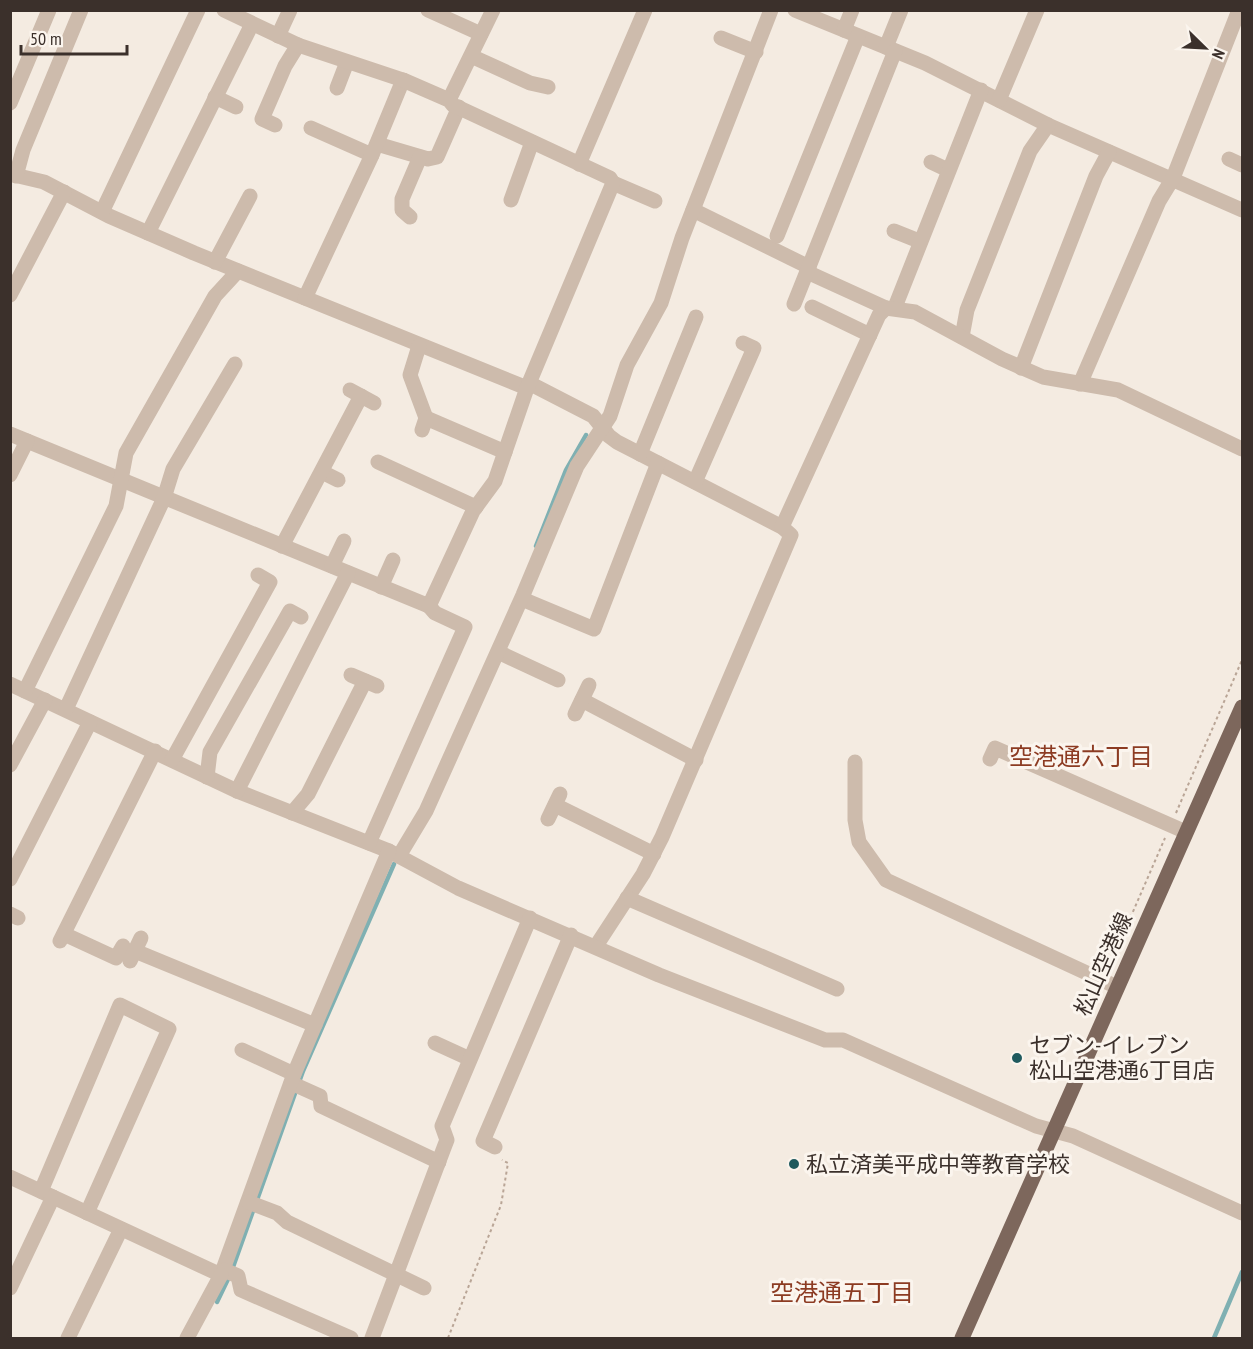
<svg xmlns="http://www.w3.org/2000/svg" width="1253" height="1349" font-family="'PT Sans Narrow','Noto Sans JP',sans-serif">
	<rect width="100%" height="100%" fill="#f4ebe1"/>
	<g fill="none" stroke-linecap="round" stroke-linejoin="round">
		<!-- stream -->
		<g stroke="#7fb0b2" stroke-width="4.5">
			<path d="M 536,546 L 566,470 L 586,435"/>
			<path d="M 233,1267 L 303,1071 L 394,864"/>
			<path d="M 217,1302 L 229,1277"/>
			<path d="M 1214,1338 L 1242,1272"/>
		</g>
		<!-- path -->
		<g stroke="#b9a596" stroke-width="2" stroke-dasharray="3 3" stroke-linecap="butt">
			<path d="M 1176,813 L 1242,660"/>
			<path d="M 1109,967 L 1165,838"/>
			<path d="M 448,1338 L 501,1205 L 508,1163 L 502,1160"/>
		</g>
		<!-- minor -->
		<g stroke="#cdbbac" stroke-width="15">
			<path d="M 428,10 L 481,34"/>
			<path d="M 795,10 L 925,63 L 1048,125 L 1242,210"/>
			<path d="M 844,30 L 852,10"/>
			<path d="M 278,36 L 290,10"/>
			<path d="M 721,38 L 756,52"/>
			<path d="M 886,47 L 901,10"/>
			<path d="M 471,56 L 530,83 L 548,87"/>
			<path d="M 337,88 L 347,62"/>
			<path d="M 215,97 L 236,107"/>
			<path d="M 449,100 L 493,10"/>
			<path d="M 999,100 L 1037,10"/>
			<path d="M 10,103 L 49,10"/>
			<path d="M 275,125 L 262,119 L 285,66 L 298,45"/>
			<path d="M 311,128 L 372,155"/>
			<path d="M 377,144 L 428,159 L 437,157 L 459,107"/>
			<path d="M 1229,159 L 1242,165"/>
			<path d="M 931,162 L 948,170"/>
			<path d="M 579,164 L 645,10"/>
			<path d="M 10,174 L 44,182 L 109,216 L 194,253 L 527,388"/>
			<path d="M 16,176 L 23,150 L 81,10"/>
			<path d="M 613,183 L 655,201"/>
			<path d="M 511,200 L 532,142"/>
			<path d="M 693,210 L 809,267"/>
			<path d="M 102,212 L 198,10"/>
			<path d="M 410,217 L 402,210 L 402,199 L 420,157"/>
			<path d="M 894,231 L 919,241"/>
			<path d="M 148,233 L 252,24"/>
			<path d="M 777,236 L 858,36"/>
			<path d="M 215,262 L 250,196"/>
			<path d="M 807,272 L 886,308"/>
			<path d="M 10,295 L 64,192"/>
			<path d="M 305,298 L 372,155 L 403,80"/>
			<path d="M 794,304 L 895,51"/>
			<path d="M 812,307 L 870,335"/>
			<path d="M 895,307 L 981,90"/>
			<path d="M 962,337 L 967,310 L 1030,151 L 1048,125"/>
			<path d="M 419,346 L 410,375 L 426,418"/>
			<path d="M 1021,368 L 1096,176 L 1109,152"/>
			<path d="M 529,383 L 593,416 L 609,436 L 617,442 L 782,527 L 791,535 L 662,837 L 643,874 L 596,946"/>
			<path d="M 1080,384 L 1159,201 L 1173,178 L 1239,10"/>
			<path d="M 350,390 L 374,403"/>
			<path d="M 422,430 L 426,418 L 505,452"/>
			<path d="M 10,434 L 429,606 L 473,511 L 495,481 L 527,388 L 613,183 L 610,178 L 453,105 L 449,100 L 403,80 L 298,45 L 224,10"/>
			<path d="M 640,454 L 696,317"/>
			<path d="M 378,462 L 476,507"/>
			<path d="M 322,472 L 338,480"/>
			<path d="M 10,475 L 27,441"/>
			<path d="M 695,482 L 754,348 L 743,343"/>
			<path d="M 782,527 L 879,315 L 886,308 L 915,312 L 1002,359 L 1043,377 L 1118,390 L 1242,449"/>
			<path d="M 282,546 L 361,396"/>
			<path d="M 332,566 L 344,541"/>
			<path d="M 381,587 L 393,560"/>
			<path d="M 522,599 L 594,629 L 658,463"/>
			<path d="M 498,652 L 558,680"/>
			<path d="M 351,675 L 377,686"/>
			<path d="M 10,684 L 237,791 L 389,851 L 458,888 L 659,975 L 825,1040 L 843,1040 L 1036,1126 L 1073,1136 L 1242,1213"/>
			<path d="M 25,691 L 116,506 L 126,453 L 215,296 L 238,271"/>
			<path d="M 582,700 L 696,760"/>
			<path d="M 66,709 L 164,498 L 173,469 L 235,364"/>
			<path d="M 575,714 L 589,685"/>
			<path d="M 990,759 L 995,748 L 1186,832"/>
			<path d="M 172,760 L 270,582 L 258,575"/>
			<path d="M 855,762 L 855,820 L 859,842 L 886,880 L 1117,987"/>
			<path d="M 10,765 L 45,700"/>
			<path d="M 207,777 L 210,752 L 290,611 L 301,617"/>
			<path d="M 237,791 L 348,573"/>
			<path d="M 555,805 L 654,854"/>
			<path d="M 292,813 L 308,794 L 365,681"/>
			<path d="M 548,819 L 560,794"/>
			<path d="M 369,843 L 465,627 L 435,613 L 429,606"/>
			<path d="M 399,856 L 426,811 L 523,595 L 577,466 L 610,416 L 627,365 L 661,303 L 682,238 L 771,10"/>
			<path d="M 10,879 L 90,722"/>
			<path d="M 627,898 L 837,989"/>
			<path d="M 10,914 L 18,918"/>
			<path d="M 64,934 L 116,958 L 123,946"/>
			<path d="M 60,941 L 155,751"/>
			<path d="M 135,951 L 315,1025"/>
			<path d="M 130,961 L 141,938"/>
			<path d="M 435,1043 L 470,1059"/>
			<path d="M 242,1050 L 294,1074"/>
			<path d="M 291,1083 L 320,1096 L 321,1106 L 439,1162"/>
			<path d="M 495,1147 L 483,1141 L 571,935"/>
			<path d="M 10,1177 L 221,1275 L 294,1074 L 389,851"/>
			<path d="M 41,1191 L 120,1005 L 169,1029 L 87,1213"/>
			<path d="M 248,1202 L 277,1213 L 287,1222 L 424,1288"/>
			<path d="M 224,1270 L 238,1276 L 241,1290 L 351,1338"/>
			<path d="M 10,1288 L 53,1197"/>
			<path d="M 68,1338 L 121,1229"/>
			<path d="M 187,1338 L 221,1275"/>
			<path d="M 372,1338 L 445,1145 L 447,1140 L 442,1126 L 530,918"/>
		</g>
		<!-- major -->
		<path stroke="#7d675c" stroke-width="15" d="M 962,1338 L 1242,707"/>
	</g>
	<!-- markers -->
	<g fill="#1f5a5e" stroke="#fbf5ee" stroke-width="2">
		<circle cx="1017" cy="1058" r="6"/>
		<circle cx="794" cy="1164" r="6"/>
	</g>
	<g text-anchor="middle" stroke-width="6" stroke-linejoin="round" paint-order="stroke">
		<!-- street labels -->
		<g font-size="22" fill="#3b302b" stroke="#fbf5ee">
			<text transform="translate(1103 964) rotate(-66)" y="8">松山空港線</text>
		</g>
		<!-- poi labels -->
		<g font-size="22" fill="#3b302b" stroke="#fbf5ee" text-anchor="start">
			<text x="1029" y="1053">セブン-イレブン<tspan x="1029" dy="25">松山空港通6丁目店</tspan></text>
			<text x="806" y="1172">私立済美平成中等教育学校</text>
		</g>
		<!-- neighbourhood labels -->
		<g font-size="24" fill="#8c3b22" stroke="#fbf5ee">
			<text x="1081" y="765">空港通六丁目</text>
			<text x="842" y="1301">空港通五丁目</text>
		</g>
	</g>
	<!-- border -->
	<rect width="1253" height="1349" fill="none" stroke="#3b302b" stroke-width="24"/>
	<!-- north arrow -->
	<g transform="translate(1205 48) rotate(114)" stroke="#fbf5ee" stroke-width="4.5" paint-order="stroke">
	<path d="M0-4.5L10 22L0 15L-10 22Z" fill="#3b302b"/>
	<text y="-9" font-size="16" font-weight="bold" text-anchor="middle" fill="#3b302b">N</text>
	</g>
	<!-- scale -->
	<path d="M21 45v9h106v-9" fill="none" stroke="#3b302b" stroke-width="3"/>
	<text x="30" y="45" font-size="18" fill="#3b302b" stroke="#fbf5ee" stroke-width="4.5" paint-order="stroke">50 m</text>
</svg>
